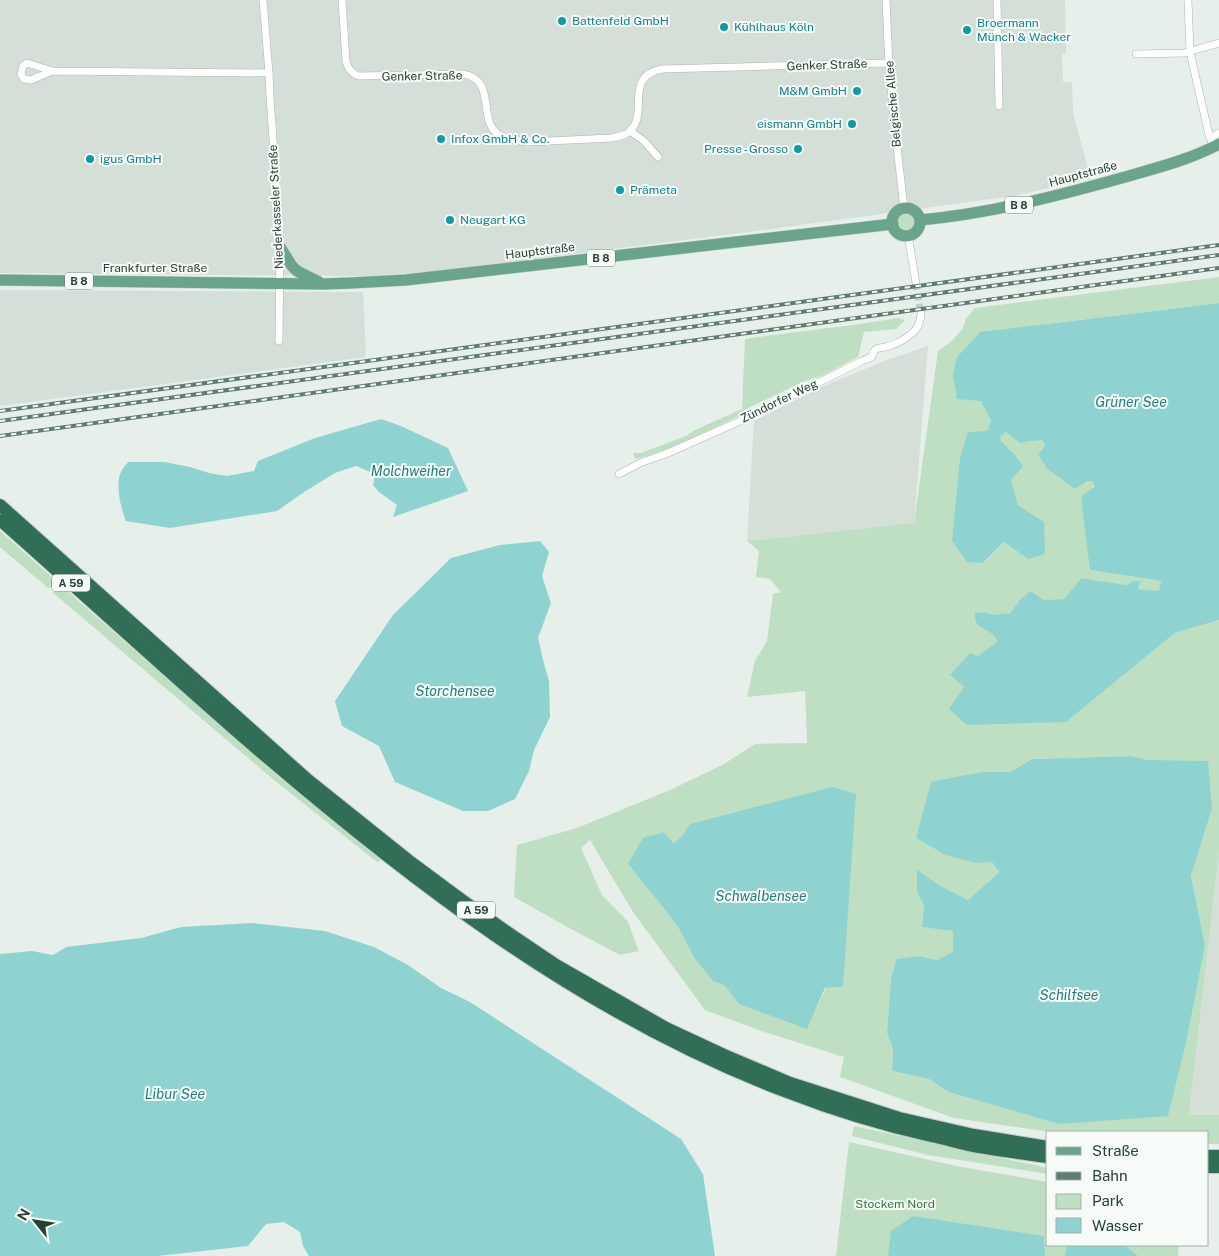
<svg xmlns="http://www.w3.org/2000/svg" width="1219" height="1256" font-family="'Public Sans',sans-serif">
	<rect width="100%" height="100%" fill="#e6efe9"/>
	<!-- built -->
	<g fill="#d4dfd8">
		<path d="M 0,0 L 1065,0 L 1066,53 L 1062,54 L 1063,82 L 1072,82 L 1073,113 L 1091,179 L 1013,196 L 764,230 L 429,272 L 359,276 L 0,273 Z"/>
		<path d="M 0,290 L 363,292 L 366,357 L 0,406 Z"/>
		<path d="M 928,346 L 914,524 L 747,541 L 754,421 L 819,388 L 887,360 Z"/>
		<path d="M 1219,852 L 1219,1116 L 1189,1116 Z"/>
	</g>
	<!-- green -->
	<g fill="#bfdfc2" fill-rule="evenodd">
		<circle cx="906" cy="222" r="9"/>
		<path d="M 1219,277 L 1219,303 L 1046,324 L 981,401 L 991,421 L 987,431 L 984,563 L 1004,542 L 1028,559 L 1044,522 L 1018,505 L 1011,480 L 1015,455 L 1001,441 L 999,436 L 1006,432 L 1028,442 L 1035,440 L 1042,440 L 1045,445 L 1038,455 L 1048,470 L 1059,477 L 1093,482 L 1090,570 L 1161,581 L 1160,591 L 1138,589 L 1141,581 L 1127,585 L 1081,578 L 1064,599 L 1018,602 L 1010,614 L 1001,613 L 998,615 L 990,613 L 985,614 L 978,612 C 982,618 985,627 990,632 C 994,636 996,636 997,643 L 951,675 L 964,687 L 1066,722 L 1175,633 L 1219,620 L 1219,852 L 1189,1115 L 1219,1115 L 1219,1144 L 1208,1144 L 1208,1132 L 1050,1132 L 954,1118 L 840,1077 L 844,1057 L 761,1031 L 705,1010 L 633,912 L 590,840 L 581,848 L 602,895 L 628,922 L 639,951 L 620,955 L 569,928 L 514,897 L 517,845 L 577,828 L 670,790 L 724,764 L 755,744 L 807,743 L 805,691 L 747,697 L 755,661 L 767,641 L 773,594 L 781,592 L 770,579 L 756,577 L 759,551 L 747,541 L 914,523 L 938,351 L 953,340 L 963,328 L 966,319 L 975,308 ZM 1132,756 L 1147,760 L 1212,809 L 1191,876 L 1205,945 L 1060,1123 L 948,1092 L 929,1079 L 892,1071 L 893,1049 L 887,1033 L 891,978 L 920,956 L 937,960 L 953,953 L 953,931 L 922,926 L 924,906 L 917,893 L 918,871 L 941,886 L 968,900 L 999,872 L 992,862 L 976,863 L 982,772 L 1010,772 L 1032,759 ZM 691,824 L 843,987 L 826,988 L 807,1028 L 739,1004 L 724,985 L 693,956 L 677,925 L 628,864 L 664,832 L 674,843 L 683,835 Z"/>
		<path d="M 898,318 L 905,320 L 896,329 L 864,332 L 858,357 L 819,377 L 805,381 L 746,409 L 741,415 C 706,431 672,450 635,459 L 633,453 L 641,453 L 686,436 L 695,430 L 742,409 L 745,339 C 796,331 847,327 898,318 Z"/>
		<path d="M 0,531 L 62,586 L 48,588 L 0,547 Z"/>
		<path d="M 66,590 L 280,778 L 381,860 L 377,862 L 274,780 L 52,592 Z"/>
		<path d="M 854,1126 L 1048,1168 L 1048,1174 L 928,1155 L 852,1136 Z"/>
		<path d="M 849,1142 L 956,1166 L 1048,1182 L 1048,1245 L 1179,1245 L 1178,1256 L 836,1256 Z"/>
	</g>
	<!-- water -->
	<g fill="#8fd3d1">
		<path d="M 1219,303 L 1219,620 L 1175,633 L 1066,722 L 967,725 L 949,709 L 964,687 L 950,675 L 970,653 L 978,656 L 997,642 C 994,627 973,632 975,613 C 981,611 991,614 998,615 L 1001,613 L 1010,614 L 1018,602 L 1030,591 L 1044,600 L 1064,599 L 1081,578 L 1127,585 L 1131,582 L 1141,581 L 1138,589 L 1159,591 L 1161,581 L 1090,570 L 1081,497 L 1094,487 L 1093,482 L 1088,481 L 1074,489 L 1059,477 L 1048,470 L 1038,455 L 1045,445 L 1042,440 C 1035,440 1028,442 1020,443 L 1006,432 L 1000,436 L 1001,441 L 1015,455 L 1023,466 L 1011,480 L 1018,505 L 1044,522 L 1045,554 L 1028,559 L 1004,542 L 983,563 L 967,562 L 952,541 L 960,458 L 968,432 L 987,431 L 991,421 L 981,401 L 957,399 L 953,374 L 957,357 L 980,332 Z"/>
		<path d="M 381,419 L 401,426 L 448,448 L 468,491 L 393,517 L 397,505 L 379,492 L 373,485 L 375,474 L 356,466 L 335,473 L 304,492 L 277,511 L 170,528 L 126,521 C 121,509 115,485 121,472 C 122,469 126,465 128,462 L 164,462 L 190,467 L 209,473 L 227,476 L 254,471 L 258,461 L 315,438 Z"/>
		<path d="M 540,541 L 549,552 L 542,576 L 551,603 L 538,638 L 544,664 L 549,681 L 550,717 L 534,750 L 529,771 L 515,799 L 488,811 L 463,811 L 395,782 L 379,746 L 342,726 L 335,701 L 393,615 L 451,558 L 500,545 Z"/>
		<path d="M 1132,756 L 1147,760 L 1208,761 L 1212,809 L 1191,876 L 1205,945 L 1186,1043 L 1168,1116 L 1060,1124 L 948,1092 L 929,1079 L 892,1071 L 893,1049 L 887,1033 L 891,978 L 897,959 L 920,956 L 937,960 L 953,952 L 953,931 L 922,927 L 924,906 L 917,893 L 917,870 L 941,886 L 968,900 L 999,872 L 992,862 L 976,863 L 946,855 L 916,838 L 931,782 L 982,772 L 1010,772 L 1032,759 Z"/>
		<path d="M 832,787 L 856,794 L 843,987 L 825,988 L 807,1029 L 739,1004 L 724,985 L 713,981 L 693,956 L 677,925 L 628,864 L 643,838 L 664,832 L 674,843 L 683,835 L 690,824 Z"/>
		<path d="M 252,923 L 325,931 L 374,947 L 408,965 L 441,988 L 470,1002 L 681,1139 L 703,1174 L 715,1256 L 309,1256 L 303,1246 L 300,1232 L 284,1222 L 266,1224 L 248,1246 L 157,1256 L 0,1256 L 0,954 L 32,951 L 53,955 L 66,947 L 141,938 L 181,927 Z"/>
		<path d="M 913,1216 L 1044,1236 L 1045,1256 L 888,1256 L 891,1231 Z"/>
		<path d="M 1067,1245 L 1124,1245 L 1138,1256 L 1065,1256 Z"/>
	</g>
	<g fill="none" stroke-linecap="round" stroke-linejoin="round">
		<!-- street-tunnel -->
		<path stroke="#bfccc5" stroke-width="7" stroke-dasharray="7 3.5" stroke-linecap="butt" d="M 916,283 L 921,314"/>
		<!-- street casing -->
		<g stroke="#a8b7af" stroke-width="8">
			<g id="street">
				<path d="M 263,0 L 269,73 L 270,97 L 280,239 L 279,341"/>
				<path d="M 342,0 L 346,61 C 348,69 351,72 358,76 L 463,74 C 499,80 475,123 501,136 C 509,140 519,141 528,142 L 611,138 C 616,137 622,136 626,134 C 653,118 620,76 663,69 L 889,63"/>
				<path d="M 886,0 L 889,66 L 898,156 L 904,208"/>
				<path d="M 997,0 L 999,106"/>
				<path d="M 1188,0 L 1190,52 L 1209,135 L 1214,147"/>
				<path d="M 1136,54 L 1184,53 L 1219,43"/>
				<path d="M 52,71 L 31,80 L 24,79 L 21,74 L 23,66 L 27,63 L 52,71 L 269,73"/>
				<path d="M 630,131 L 644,141 L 658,157"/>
				<path d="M 1210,138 L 1219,133"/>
				<path d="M 908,235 L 916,283"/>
				<path d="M 619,474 L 640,463 L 668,453 L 747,418 L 862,361 L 872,357 C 873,354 872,353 875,350 C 879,347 882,348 886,347 C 892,346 896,343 901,341 C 913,334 920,328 921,314"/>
			</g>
		</g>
		<!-- primary casing -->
		<g stroke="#c2cac6" stroke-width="12">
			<g id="primary">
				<circle cx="906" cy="222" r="14"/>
				<path d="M 920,220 C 987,214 1053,197 1118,179 C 1152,169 1187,161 1219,144"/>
				<path d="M 280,247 L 292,266 L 297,271 L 319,282"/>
				<path d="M 0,280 L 323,284 L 351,283 L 406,280 L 893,224"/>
			</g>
		</g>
		<!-- highway casing -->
		<g stroke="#c2cac6" stroke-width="14">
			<g id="highway">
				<path d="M 0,505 L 308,780 L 408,860 L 462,900 L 510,934 L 556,965 L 666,1028 L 724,1055 L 790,1083 L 899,1118 L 974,1135 L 1048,1147"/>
				<path d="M 0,520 C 78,589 155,660 234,729 C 401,874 578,1013 787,1092 C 833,1110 882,1125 931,1136 C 945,1139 959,1143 973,1146 C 998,1150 1023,1154 1048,1157"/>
				<path d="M 1208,1156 L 1219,1156"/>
				<path d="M 1208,1167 L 1219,1167"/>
			</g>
		</g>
		<!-- street -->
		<use href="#street" stroke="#fff" stroke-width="7"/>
		<!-- primary -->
		<use href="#primary" stroke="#6aa48b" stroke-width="11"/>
		<!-- highway -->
		<use href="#highway" stroke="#306e56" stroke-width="12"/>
		<!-- rail casing -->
		<g stroke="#5f7c6f" stroke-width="4">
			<g id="rail">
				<path d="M 0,411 L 1219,245"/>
				<path d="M 0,421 L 1219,255"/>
				<path d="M 0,436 L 1219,268"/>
			</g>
		</g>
		<!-- rail -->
		<use href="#rail" stroke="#f7fbf8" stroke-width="2" stroke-dasharray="5.5" stroke-linecap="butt"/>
	</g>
	<!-- markers -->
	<g fill="#0f9aa8" stroke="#f7fbf8" stroke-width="2">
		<circle cx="562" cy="21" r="5"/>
		<circle cx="724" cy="27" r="5"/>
		<circle cx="967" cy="30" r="5"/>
		<circle cx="857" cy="91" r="5"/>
		<circle cx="852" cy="124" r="5"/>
		<circle cx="441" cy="139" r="5"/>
		<circle cx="798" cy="149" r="5"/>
		<circle cx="90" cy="159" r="5"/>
		<circle cx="620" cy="190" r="5"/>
		<circle cx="450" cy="220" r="5"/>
	</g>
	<g text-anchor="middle" stroke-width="4" stroke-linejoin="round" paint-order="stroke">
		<!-- shield labels -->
		<g fill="#f7fbf8" stroke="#63796f" stroke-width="1">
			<rect x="1005" y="196.5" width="28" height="17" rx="4"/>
			<rect x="587" y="249.5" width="28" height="17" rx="4"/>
			<rect x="65" y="272.5" width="28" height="17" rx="4"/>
			<rect x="52" y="574.5" width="38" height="17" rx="4"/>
			<rect x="457" y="901.5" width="38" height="17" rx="4"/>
		</g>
		<g font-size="11" font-weight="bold" fill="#244134">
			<text x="1019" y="209">B 8</text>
			<text x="601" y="262">B 8</text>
			<text x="79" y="285">B 8</text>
			<text x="71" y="587">A 59</text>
			<text x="476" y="914">A 59</text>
		</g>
		<!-- culture labels -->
		<g font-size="12" fill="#0d838f" stroke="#f7fbf8" text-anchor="start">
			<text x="572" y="25">Battenfeld GmbH</text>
			<text x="977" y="27">Broermann<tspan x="977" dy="14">Münch &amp; Wacker</tspan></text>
			<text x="734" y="31">Kühlhaus Köln</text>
			<text x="847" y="95" text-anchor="end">M&amp;M GmbH</text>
			<text x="842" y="128" text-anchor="end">eismann GmbH</text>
			<text x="451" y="143">Infox GmbH &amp; Co.</text>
			<text x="788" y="153" text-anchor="end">Presse - Grosso</text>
			<text x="100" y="163">igus GmbH</text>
			<text x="630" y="194">Prämeta</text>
			<text x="460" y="224">Neugart KG</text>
		</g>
		<!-- street labels -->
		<g font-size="12" fill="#244134" stroke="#f7fbf8">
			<text transform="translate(827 65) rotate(-2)" y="4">Genker Straße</text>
			<text transform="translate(422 76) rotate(-1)" y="4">Genker Straße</text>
			<text transform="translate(893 104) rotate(-95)" y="4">Belgische Allee</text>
			<text transform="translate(1083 174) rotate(-15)" y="4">Hauptstraße</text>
			<text transform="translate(276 207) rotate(-93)" y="4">Niederkasseler Straße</text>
			<text transform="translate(540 251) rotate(-7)" y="4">Hauptstraße</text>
			<text x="155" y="272">Frankfurter Straße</text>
			<text transform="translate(779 401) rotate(-26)" y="4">Zündorfer Weg</text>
		</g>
		<!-- park labels -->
		<g font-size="12" fill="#2e793d" stroke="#f7fbf8">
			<text x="895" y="1208">Stockem Nord</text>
		</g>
		<!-- water labels -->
		<g font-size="14" font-style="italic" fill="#1d7e7d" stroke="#f7fbf8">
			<text x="1131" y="407">Grüner See</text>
			<text x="411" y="476">Molchweiher</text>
			<text x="455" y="696">Storchensee</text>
			<text x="761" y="901">Schwalbensee</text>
			<text x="1069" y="1000">Schilfsee</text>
			<text x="175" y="1099">Libur See</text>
		</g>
	</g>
	<!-- legend -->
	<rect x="1046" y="1131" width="162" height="115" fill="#f7fbf8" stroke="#a3b1aa"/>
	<rect x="1056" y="1147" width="25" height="8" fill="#6aa48b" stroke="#a3b1aa"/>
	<text x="1092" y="1156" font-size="15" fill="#244134">Straße</text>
	<rect x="1056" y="1172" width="25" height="8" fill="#5f7c6f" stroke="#a3b1aa"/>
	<text x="1092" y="1181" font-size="15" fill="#244134">Bahn</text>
	<rect x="1056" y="1194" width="25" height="15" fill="#bfdfc2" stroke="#a3b1aa"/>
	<text x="1092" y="1206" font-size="15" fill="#244134">Park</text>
	<rect x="1056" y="1218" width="25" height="15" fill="#8fd3d1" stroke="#a3b1aa"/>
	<text x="1092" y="1231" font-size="15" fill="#244134">Wasser</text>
	<!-- north arrow -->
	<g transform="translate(35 1221) rotate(300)" stroke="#f7fbf8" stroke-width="4" paint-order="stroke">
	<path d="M0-4L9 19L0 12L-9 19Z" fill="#244134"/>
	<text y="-8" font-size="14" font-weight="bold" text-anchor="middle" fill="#244134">N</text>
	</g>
</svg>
